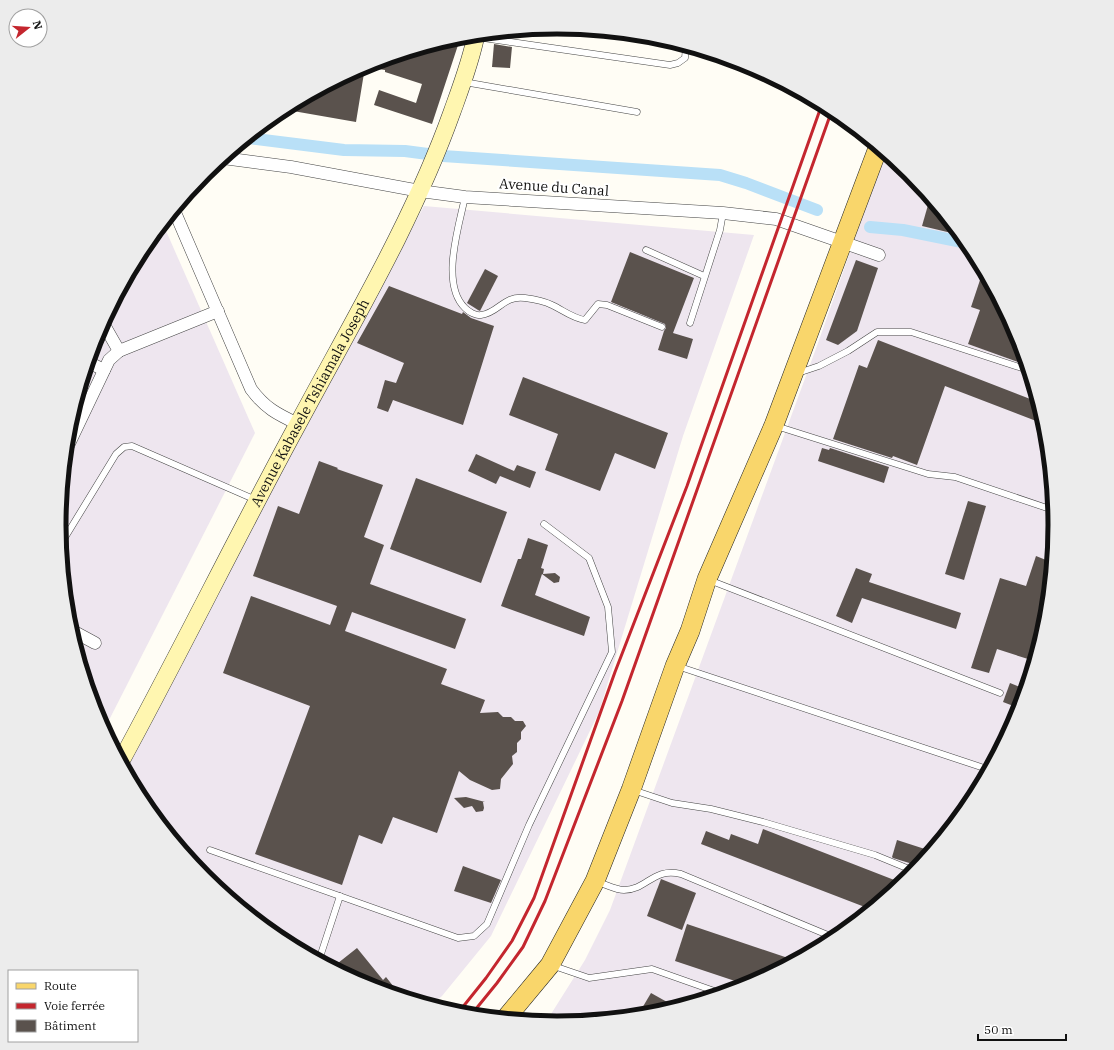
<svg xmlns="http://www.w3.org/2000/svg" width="1114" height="1050" font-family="'IBM Plex Serif',serif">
	<rect width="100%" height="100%" fill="#fffdf5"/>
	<!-- industrial -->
	<g fill="#eee6ef">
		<path d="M 885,153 L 909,173 L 971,249 L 1017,335 L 1045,428 L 1055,525 L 1045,622 L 1017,716 L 971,802 L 909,877 L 833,939 L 747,985 L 654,1013 L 557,1023 L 546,1022 L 585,960 L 610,910 L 818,343 Z"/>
		<path d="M 424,206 L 754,235 L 683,436 L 599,712 L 491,936 L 442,996 L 432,1005 L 366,985 L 280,939 L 205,877 L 143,801 L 126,771 L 334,363 L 381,286 Z"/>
		<path d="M 163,224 L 255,433 L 104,730 L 97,715 L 69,622 L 59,525 L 69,428 L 97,334 L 143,248 Z"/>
	</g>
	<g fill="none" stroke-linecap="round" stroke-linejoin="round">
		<!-- canal -->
		<g stroke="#b9e0f7" stroke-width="12">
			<path d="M 248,138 L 344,150 L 405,151 L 443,156 L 720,175 L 746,183 L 817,210"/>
			<path d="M 870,227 L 903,230 L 967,243"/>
		</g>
	</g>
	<!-- building -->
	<g fill="#5a524d">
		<path d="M 461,36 L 432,124 L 374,105 L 379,90 L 416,103 L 422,84 L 385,72 L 385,70 L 365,67 L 356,122 L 293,111 L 294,104 L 367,65 Z"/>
		<path d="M 494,44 L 512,47 L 510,68 L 492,67 Z"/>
		<path d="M 930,198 L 960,235 L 922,226 Z"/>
		<path d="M 630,252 L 694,278 L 673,333 L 693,339 L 687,359 L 658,350 L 664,331 L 666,328 L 665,324 L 611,302 Z"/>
		<path d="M 856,260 L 878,268 L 857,331 L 838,345 L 826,340 Z"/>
		<path d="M 485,269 L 498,276 L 480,311 L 478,310 L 467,303 Z"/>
		<path d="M 983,271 L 1017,335 L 1026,365 L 968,344 L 980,310 L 971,307 Z"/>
		<path d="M 389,286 L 462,314 L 463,312 L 471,318 L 494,326 L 463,425 L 393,400 L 388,412 L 377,408 L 385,380 L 396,383 L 404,363 L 357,343 Z"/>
		<path d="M 878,340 L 1038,402 L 1044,424 L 945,386 L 917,465 L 893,456 L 892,458 L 833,439 L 859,365 L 867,368 Z"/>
		<path d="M 523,377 L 668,433 L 655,469 L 615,453 L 600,491 L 545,470 L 558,434 L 509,415 Z"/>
		<path d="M 822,448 L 829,450 L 830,448 L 889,467 L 884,483 L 818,461 Z"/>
		<path d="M 476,454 L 514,471 L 517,465 L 536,472 L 530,488 L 500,476 L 496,484 L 468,471 Z"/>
		<path d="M 319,461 L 338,468 L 337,469 L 383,485 L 364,537 L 384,545 L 370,584 L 466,619 L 455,649 L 352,612 L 345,631 L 447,669 L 441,684 L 485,700 L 480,713 L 498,712 L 503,717 L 511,717 L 515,721 L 523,721 L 526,726 L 521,732 L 521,739 L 517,743 L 517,752 L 512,756 L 513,764 L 501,779 L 500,789 L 492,790 L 470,780 L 459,771 L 437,833 L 393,817 L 382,844 L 359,835 L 342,885 L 255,854 L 310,706 L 223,673 L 251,596 L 330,625 L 337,606 L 253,576 L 278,506 L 299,514 Z"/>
		<path d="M 416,478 L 507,512 L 481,583 L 390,549 Z"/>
		<path d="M 968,501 L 986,506 L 964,580 L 945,574 Z"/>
		<path d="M 528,538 L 548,545 L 541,568 L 544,569 L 543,574 L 555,573 L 560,577 L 559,582 L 554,583 L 542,574 L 535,595 L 590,617 L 584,636 L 501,606 L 518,559 L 521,559 Z"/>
		<path d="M 1036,556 L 1051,562 L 1048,601 L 1028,659 L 997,649 L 989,673 L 971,668 L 1000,578 L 1026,586 Z"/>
		<path d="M 856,568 L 872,574 L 869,582 L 961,613 L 956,629 L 862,598 L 852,623 L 836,616 Z"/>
		<path d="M 1010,683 L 1025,689 L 1019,708 L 1003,702 Z"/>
		<path d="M 466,797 L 485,802 L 483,802 L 484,808 L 483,811 L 476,812 L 472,806 L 464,808 L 454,798 Z"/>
		<path d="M 763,829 L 902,883 L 870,909 L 701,844 L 706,831 L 729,840 L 731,834 L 758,844 Z"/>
		<path d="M 897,840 L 931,851 L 919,866 L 893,858 L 892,857 Z"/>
		<path d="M 463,866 L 501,880 L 491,903 L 454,891 Z"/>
		<path d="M 661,879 L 696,893 L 682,930 L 647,916 Z"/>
		<path d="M 687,924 L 794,960 L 747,985 L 675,961 Z"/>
		<path d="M 357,948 L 383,980 L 386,977 L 401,996 L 366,985 L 333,967 Z"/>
		<path d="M 651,993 L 676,1007 L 654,1013 L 638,1015 Z"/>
	</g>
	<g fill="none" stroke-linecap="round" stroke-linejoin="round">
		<!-- lane casing -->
		<g stroke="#444" stroke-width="7">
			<g id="lane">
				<path d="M 476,37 L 670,65 L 678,63 L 685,58 L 686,46"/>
				<path d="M 464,82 L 637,112"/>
				<path d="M 465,197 C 459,226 440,284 465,308 C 469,312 476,316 481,315 C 499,313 503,295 525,298 C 533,299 544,301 552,305 C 563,310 572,318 585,320 L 598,304 L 607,305 L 662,327"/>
				<path d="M 646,250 L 704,276"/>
				<path d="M 690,323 L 720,230 L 723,213"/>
				<path d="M 798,373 L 819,366 L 848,351 L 877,332 L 911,332 L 1028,370"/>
				<path d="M 776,426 L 928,474 L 955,477 L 1053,510"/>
				<path d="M 61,544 L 116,454 L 124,447 L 132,446 L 256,500"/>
				<path d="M 709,580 L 1000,693"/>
				<path d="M 677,666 L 987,769"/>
				<path d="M 633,790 L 672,803 L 711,809 L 763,822 L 875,855 L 914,871"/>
				<path d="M 210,850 L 458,938 L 474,936 L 487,924 L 529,825 L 612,652 L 608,607 L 589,558 L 544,524"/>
				<path d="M 597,882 C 605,884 616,890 624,890 C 647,890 653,867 681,874 L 835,938"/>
				<path d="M 319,960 L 340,896"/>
				<path d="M 551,965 L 589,978 L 652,969 L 720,993"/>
			</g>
		</g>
		<!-- street casing -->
		<g stroke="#444" stroke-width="13">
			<g id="street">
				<path d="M 223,158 L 291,167 L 420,191 L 465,197 L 723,213 L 776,219 L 879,255"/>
				<path d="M 174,210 L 251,389 C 265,408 277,414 298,424"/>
				<path d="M 103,323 L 119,351"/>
				<path d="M 88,362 L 104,370"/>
				<path d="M 67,448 L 109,360 L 119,351 L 218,311"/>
				<path d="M 71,630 L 95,643"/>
			</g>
		</g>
		<!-- secondary casing -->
		<g stroke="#333" stroke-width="18">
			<g id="secondary">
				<path id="s1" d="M 121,761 C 182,649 238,534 299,422 C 353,321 413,221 452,112 C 461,87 471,61 476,35"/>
			</g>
		</g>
		<!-- primary casing -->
		<g stroke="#222" stroke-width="20">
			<path id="primary" d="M 506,1018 L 550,965 L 595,881 L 631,790 L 675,666 L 690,631 L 707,579 L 774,425 L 878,148"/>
		</g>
		<!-- lane -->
		<use href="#lane" stroke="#fff" stroke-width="6"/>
		<!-- street -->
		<use href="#street" stroke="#fff" stroke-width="12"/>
		<!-- secondary -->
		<use href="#secondary" stroke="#fff6b0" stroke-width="17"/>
		<!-- primary -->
		<use href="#primary" stroke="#f9d66b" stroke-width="19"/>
		<!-- rail -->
		<g stroke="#c4262e" stroke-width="3">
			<path d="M 458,1013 L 486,978 L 512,941 L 534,898 L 615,672 L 687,486 L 822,104"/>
			<path d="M 471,1015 L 497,983 L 523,947 L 545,901 L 622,701 L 832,110"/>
		</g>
	</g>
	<g text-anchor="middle" stroke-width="4" stroke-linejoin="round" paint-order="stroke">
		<!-- street labels -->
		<g font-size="14" fill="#111" stroke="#fff">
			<text transform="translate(554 187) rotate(4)" y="5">Avenue du Canal</text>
			<text dy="5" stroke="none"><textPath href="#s1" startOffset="405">Avenue Kabasele Tshiamala Joseph</textPath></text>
		</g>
	</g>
	<!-- crop -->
	<path d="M0 0H1114V1050H0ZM66 525a491 491 0 1 1 982 0a491 491 0 1 1-982 0Z" fill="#ececec" fill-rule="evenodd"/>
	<path fill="none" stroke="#111" stroke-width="5" d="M66 525a491 491 0 1 1 982 0a491 491 0 1 1-982 0Z"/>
	<!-- legend -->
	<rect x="8" y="970" width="130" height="72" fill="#ffffff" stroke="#a0a0a0"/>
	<rect x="16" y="983" width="20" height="6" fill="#f9d66b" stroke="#a0a0a0"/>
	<text x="44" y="990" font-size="12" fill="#111111">Route</text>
	<rect x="16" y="1003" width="20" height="6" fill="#c4262e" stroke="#a0a0a0"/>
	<text x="44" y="1010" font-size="12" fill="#111111">Voie ferrée</text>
	<rect x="16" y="1020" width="20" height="12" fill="#5a524d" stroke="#a0a0a0"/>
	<text x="44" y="1030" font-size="12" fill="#111111">Bâtiment</text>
	<!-- north arrow -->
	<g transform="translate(28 28) rotate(73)"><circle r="19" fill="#ffffff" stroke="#a0a0a0"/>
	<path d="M0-3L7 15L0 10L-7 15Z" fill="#c4262e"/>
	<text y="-6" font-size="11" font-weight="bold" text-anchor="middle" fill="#111111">N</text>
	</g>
	<!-- scale -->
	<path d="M978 1034v6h88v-6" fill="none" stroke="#111111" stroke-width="2"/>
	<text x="984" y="1034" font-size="12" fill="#111111" stroke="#ffffff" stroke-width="3" paint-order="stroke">50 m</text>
</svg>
